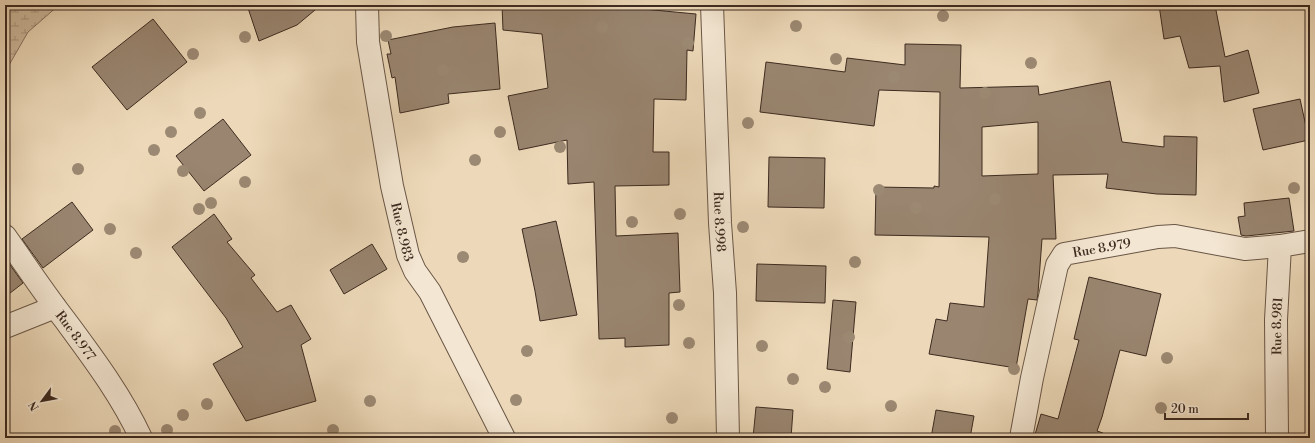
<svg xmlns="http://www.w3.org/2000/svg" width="1315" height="443" font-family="'Libre Bodoni',serif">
	<defs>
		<pattern id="wetland-marsh" width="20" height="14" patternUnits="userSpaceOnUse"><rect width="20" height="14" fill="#cfbb9f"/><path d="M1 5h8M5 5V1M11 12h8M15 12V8" fill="none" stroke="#a99881"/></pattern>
	</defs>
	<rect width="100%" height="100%" fill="#edd9b9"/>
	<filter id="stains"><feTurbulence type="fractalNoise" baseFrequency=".005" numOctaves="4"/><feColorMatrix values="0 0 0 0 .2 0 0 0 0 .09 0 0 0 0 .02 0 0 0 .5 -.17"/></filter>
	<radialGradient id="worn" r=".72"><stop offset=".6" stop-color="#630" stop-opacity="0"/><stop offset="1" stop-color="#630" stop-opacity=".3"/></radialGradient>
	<!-- wetland -->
	<path fill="url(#wetland-marsh)" stroke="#867360" d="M 5,5 L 59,5 L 28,32 L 5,72 Z"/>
	<!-- building -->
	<g fill="#998570" stroke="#3d2b20" fill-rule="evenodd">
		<path d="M 247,5 L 321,5 L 297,25 L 259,41 Z"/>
		<path d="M 502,5 L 644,5 L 643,9 L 696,14 L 693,51 L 687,50 L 686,100 L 654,99 L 653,152 L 669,152 L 669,185 L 615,186 L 616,236 L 678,233 L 680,292 L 669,293 L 669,345 L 625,347 L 625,338 L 599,339 L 594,182 L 568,184 L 567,140 L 519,150 L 508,96 L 548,88 L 542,34 L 503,30 Z"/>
		<path d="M 1159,5 L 1215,5 L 1225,57 L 1248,50 L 1259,93 L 1224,102 L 1220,66 L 1189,68 L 1180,36 L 1164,39 Z"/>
		<path d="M 153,19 L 187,62 L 127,110 L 92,67 Z"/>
		<path d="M 495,23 L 500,89 L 448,94 L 449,103 L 400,113 L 395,77 L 392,78 L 387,54 L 391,54 L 388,40 L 453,27 Z"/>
		<path d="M 905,44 L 961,45 L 960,88 L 1038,86 L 1039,95 L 1110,81 L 1122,142 L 1164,147 L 1164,136 L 1197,137 L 1196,195 L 1157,194 L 1106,188 L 1108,174 L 1053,175 L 1056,239 L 1042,239 L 1038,293 L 1037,300 L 1028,299 L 1016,368 L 929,354 L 936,319 L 947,321 L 950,303 L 984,307 L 989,237 L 875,235 L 876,187 L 934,188 L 934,186 L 939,187 L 940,92 L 879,90 L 874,126 L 760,112 L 766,62 L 845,72 L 847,58 L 905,65 ZM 1038,122 L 1038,174 L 982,176 L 982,127 Z"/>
		<path d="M 1300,99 L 1309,140 L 1263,150 L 1253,109 Z"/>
		<path d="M 223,119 L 251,155 L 204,191 L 176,156 Z"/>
		<path d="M 769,157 L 825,158 L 824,208 L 768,207 Z"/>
		<path d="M 1289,198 L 1294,231 L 1246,236 L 1241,235 L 1238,217 L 1245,216 L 1244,203 Z"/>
		<path d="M 72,202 L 93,230 L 43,268 L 22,239 Z"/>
		<path d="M 214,214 L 232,239 L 227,242 L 255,275 L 251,278 L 277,312 L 291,305 L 311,339 L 301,345 L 316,401 L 246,421 L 213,364 L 243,347 L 226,318 L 172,247 Z"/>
		<path d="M 556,221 L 577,315 L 540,321 L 535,291 L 522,229 Z"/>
		<path d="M 372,244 L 387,269 L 344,294 L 330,270 Z"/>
		<path d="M 5,258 L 23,283 L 5,297 Z"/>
		<path d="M 757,264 L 826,266 L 825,303 L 756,301 Z"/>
		<path d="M 1089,277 L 1161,294 L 1146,356 L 1120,350 L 1102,417 L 1097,431 L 1103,433 L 1102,438 L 1034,438 L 1041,414 L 1058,419 L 1079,340 L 1074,339 Z"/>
		<path d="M 833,300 L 856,302 L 850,372 L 827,369 Z"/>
		<path d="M 756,407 L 793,410 L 791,438 L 753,438 Z"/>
		<path d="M 936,410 L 974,416 L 970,438 L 931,438 Z"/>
	</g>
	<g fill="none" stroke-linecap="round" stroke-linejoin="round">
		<!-- minor casing -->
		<g stroke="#695646" stroke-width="24">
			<g id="minor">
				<path id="s1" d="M 367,5 L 368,42 L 392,186 L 408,255 L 415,271 L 430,292 L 504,438"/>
				<path id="s2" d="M 712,5 L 720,223 L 725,293 L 728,438"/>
				<path id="s3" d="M 5,236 C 25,264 44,293 65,320 C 93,358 121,395 141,438"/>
				<path d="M 5,327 L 55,307"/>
				<path id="s4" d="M 1021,438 L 1032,378 L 1057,265 L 1064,254 L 1158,237 L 1175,236 L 1245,249 L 1280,246"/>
				<path id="s5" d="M 1277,438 L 1276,320 L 1280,246 L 1310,241"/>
			</g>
		</g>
		<!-- minor -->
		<use href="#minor" stroke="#f3e6d2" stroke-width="22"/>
	</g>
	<!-- trees -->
	<g fill="#9c8973">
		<circle cx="943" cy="16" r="6"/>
		<circle cx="796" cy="26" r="6"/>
		<circle cx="602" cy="27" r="6"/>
		<circle cx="386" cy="36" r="6"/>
		<circle cx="245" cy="37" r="6"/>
		<circle cx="688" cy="43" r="6"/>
		<circle cx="193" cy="54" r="6"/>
		<circle cx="836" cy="59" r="6"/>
		<circle cx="1031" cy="63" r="6"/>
		<circle cx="443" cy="70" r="6"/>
		<circle cx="894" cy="77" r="6"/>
		<circle cx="985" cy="93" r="6"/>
		<circle cx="200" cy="113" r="6"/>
		<circle cx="748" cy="123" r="6"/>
		<circle cx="171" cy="132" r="6"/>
		<circle cx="500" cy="132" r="6"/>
		<circle cx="560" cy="147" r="6"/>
		<circle cx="154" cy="150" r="6"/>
		<circle cx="475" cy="160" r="6"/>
		<circle cx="78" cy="169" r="6"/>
		<circle cx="183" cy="171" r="6"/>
		<circle cx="245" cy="182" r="6"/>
		<circle cx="1294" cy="188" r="6"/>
		<circle cx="879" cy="190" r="6"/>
		<circle cx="995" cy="199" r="6"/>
		<circle cx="211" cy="203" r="6"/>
		<circle cx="916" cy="208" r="6"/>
		<circle cx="199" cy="209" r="6"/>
		<circle cx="680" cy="214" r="6"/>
		<circle cx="632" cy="222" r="6"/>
		<circle cx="743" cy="227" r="6"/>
		<circle cx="110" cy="229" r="6"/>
		<circle cx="136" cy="253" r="6"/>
		<circle cx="463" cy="257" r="6"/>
		<circle cx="855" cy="262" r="6"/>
		<circle cx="679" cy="305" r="6"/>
		<circle cx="849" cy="337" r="6"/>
		<circle cx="689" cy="343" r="6"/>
		<circle cx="762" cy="346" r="6"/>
		<circle cx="527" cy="351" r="6"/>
		<circle cx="1167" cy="358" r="6"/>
		<circle cx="1014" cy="369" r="6"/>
		<circle cx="793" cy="379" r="6"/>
		<circle cx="825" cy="387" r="6"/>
		<circle cx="516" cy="400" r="6"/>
		<circle cx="370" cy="401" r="6"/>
		<circle cx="207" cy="404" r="6"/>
		<circle cx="891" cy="406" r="6"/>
		<circle cx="1161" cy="408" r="6"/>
		<circle cx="183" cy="415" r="6"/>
		<circle cx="672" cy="418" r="6"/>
		<circle cx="167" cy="430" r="6"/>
		<circle cx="333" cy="430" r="6"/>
		<circle cx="115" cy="431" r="6"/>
	</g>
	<g text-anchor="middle" stroke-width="3" stroke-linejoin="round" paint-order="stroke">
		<!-- street labels -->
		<g font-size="13" fill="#3d2b20" stroke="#f3e6d2">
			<text dy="5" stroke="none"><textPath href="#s2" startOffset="217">Rue 8.998</textPath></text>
			<text dy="5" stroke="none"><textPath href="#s1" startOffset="230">Rue 8.983</textPath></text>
			<text dy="5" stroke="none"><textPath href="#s4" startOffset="228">Rue 8.979</textPath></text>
			<text dy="5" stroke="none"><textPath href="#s5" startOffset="112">Rue 8.981</textPath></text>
			<text dy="5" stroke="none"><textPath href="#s3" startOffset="122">Rue 8.977</textPath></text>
		</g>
	</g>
	<!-- margin -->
	<rect width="1315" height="443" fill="none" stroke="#edd9b9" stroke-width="20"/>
	<rect x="6" y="6" width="1303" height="431" fill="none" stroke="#3d2b20" stroke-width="2"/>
	<rect x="10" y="10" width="1295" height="423" fill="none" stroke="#3d2b20"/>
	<!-- north arrow -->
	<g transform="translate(42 401) rotate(238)" stroke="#f3e6d2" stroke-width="3" paint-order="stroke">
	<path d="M0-3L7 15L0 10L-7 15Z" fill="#3d2b20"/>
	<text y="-6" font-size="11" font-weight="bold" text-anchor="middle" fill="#3d2b20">N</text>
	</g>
	<!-- scale -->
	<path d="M1165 413v6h83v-6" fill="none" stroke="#3d2b20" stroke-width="2"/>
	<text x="1171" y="413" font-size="12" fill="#3d2b20" stroke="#f3e6d2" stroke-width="3" paint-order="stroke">20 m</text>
	<rect width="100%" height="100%" filter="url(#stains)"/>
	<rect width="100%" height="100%" fill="url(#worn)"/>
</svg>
